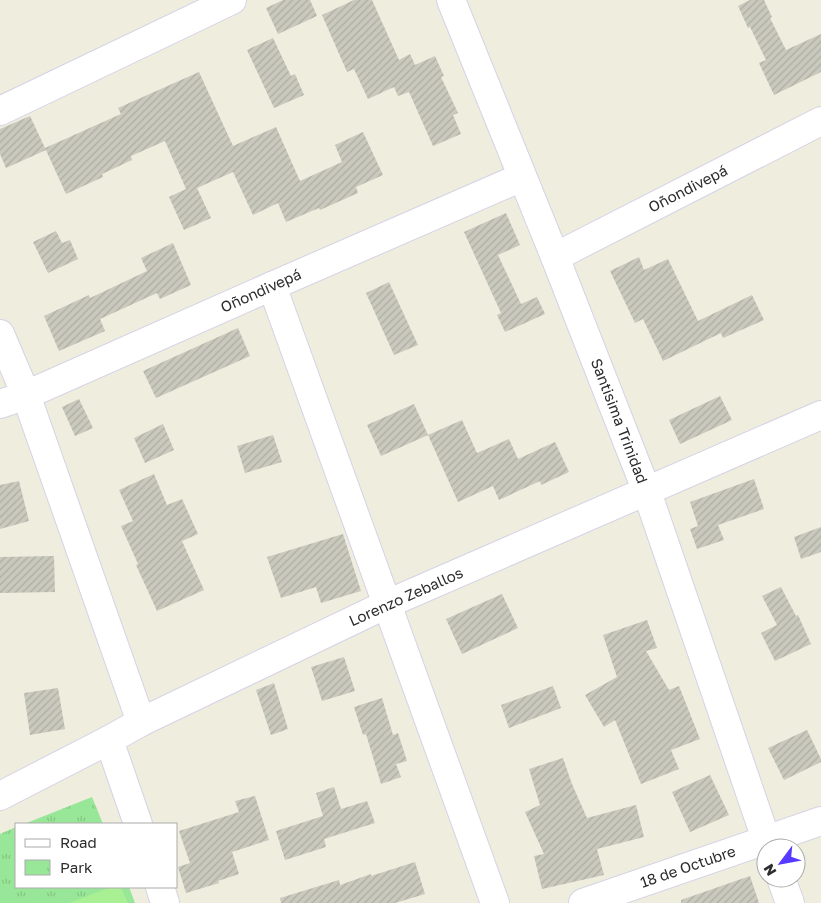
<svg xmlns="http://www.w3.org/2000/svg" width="821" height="903" font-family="'Golos Text',sans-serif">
	<defs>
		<pattern id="park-tufts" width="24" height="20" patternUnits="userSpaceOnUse" patternTransform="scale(1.25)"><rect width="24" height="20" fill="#98e798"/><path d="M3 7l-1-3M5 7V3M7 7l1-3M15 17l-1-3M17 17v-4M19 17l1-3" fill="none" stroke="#83c683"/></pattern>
		<pattern id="building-hatch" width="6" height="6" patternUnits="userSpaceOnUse" patternTransform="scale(1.25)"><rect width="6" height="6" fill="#cac9bd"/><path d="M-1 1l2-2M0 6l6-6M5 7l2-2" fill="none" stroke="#aeada3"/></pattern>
	</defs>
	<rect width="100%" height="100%" fill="#eeedde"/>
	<!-- park -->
	<g fill="url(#park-tufts)">
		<path d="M 92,797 L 103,824 L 24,824 Z"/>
		<path d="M 16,827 L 16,887 L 129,887 L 135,903 L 0,903 L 0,834 Z"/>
	</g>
	<!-- pitch -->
	<path fill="#a9ef93" d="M 111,887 L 121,887 L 128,903 L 69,903 Z"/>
	<!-- building -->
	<g fill="url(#building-hatch)">
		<path d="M 283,0 L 310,0 L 317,16 L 278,34 L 266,8 Z"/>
		<path d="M 354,0 L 372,0 L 399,60 L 410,54 L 415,65 L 435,56 L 444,76 L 441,77 L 458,113 L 453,115 L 461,134 L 433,146 L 409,92 L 398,96 L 394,87 L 368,99 L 354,69 L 347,72 L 322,15 Z"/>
		<path d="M 750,0 L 764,0 L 772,17 L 770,18 L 786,50 L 821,34 L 821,72 L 774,95 L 759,63 L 766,60 L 750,27 L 748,28 L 738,6 Z"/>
		<path d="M 273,38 L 291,76 L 295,74 L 304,95 L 274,108 L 247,50 Z"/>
		<path d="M 199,72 L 233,146 L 276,127 L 300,181 L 342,162 L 335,145 L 363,132 L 383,175 L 356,187 L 358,193 L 320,210 L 319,208 L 286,222 L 278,203 L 253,215 L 233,172 L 197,188 L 211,218 L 184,230 L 169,197 L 186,189 L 165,141 L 131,156 L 132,160 L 102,174 L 103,177 L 66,194 L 45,148 L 121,114 L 118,108 Z"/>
		<path d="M 30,116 L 46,150 L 6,168 L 0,154 L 0,129 Z"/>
		<path d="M 506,213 L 520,245 L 498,255 L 521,304 L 537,297 L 545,314 L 505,332 L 497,315 L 501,313 L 464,232 Z"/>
		<path d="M 56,231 L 62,243 L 70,240 L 78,259 L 48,273 L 33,242 Z"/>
		<path d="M 173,243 L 191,285 L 160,299 L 157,293 L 100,319 L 105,331 L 59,351 L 44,316 L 89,295 L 90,298 L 147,271 L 141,258 Z"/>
		<path d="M 639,257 L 644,270 L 668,259 L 698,321 L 752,295 L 764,320 L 723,338 L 721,333 L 663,361 L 643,319 L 635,323 L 610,271 Z"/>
		<path d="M 389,282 L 418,345 L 394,355 L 366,293 Z"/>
		<path d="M 238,328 L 250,356 L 156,398 L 143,371 Z"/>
		<path d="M 720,396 L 732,420 L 680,444 L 669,420 Z"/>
		<path d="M 79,399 L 93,428 L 75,436 L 62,407 Z"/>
		<path d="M 414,404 L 428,435 L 381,456 L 367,425 Z"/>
		<path d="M 462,420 L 477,453 L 509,439 L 518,459 L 555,442 L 569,472 L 541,485 L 540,481 L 499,500 L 493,486 L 458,502 L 428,435 Z"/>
		<path d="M 163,424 L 174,450 L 145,463 L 134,438 Z"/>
		<path d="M 273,435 L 282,462 L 245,473 L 237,446 Z"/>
		<path d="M 154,474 L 167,505 L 182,499 L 198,534 L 182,541 L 204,590 L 157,611 L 136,565 L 138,564 L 121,526 L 133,521 L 119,490 Z"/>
		<path d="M 754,479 L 764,509 L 718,525 L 724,540 L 697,549 L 690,529 L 698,526 L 690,502 Z"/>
		<path d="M 19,481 L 29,521 L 0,529 L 0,485 Z"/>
		<path d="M 821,527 L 821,552 L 801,559 L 794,537 Z"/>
		<path d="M 343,534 L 361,591 L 321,603 L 316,587 L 281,598 L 267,557 Z"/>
		<path d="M 54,556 L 55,592 L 0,593 L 0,557 Z"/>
		<path d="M 781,587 L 796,616 L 798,615 L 811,644 L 775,661 L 761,633 L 777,625 L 762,596 Z"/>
		<path d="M 502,594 L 518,628 L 462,654 L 446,619 Z"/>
		<path d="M 647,620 L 657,648 L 646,651 L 669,690 L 679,686 L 700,739 L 671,750 L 679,769 L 641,784 L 615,720 L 604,727 L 585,695 L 617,677 L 603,635 Z"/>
		<path d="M 344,657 L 355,691 L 322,701 L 311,667 Z"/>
		<path d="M 274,683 L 288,729 L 271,735 L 256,690 Z"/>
		<path d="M 553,686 L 561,708 L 509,728 L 501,705 Z"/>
		<path d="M 58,688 L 65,729 L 30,735 L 24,693 Z"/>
		<path d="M 382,698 L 393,735 L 398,733 L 407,761 L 396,764 L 401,777 L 381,784 L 366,734 L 363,735 L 354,707 Z"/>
		<path d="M 807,730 L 821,759 L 821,762 L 784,780 L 768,748 Z"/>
		<path d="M 563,758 L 572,784 L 587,818 L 636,805 L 644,837 L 597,849 L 604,875 L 542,889 L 534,856 L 544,854 L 525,812 L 540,805 L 529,769 Z"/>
		<path d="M 710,775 L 729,815 L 690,832 L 672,792 Z"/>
		<path d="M 334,787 L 341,809 L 367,801 L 375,823 L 324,839 L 326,847 L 285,860 L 276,831 L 323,816 L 316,793 Z"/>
		<path d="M 255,796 L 269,840 L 232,852 L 239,874 L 218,881 L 219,883 L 186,893 L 178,867 L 190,863 L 179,831 L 239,812 L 235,801 Z"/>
		<path d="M 415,862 L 425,894 L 395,903 L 281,903 L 280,898 L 339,880 L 340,885 L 371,874 L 371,876 Z"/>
		<path d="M 750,876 L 759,903 L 681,903 L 681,900 Z"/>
	</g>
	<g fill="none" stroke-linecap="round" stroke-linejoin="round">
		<!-- minor casing -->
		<g stroke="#d5d3e5" stroke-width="30">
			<g id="minor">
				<path d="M 451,0 L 555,257 L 647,492 L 769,848"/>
				<path d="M 0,111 L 232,0"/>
				<path d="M 555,257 L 821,121"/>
				<path d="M 272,286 L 495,903"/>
				<path d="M 0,334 L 26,395 L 141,722"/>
				<path d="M 0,404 L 26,395 L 272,286 L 522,177"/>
				<path d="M 109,740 L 138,824"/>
				<path d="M 0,796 L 109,740 L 141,722 L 387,604 L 821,415"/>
				<path d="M 781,878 L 790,903"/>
				<path d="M 160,887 L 165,903"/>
				<path d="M 583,903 L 821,821"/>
			</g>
		</g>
		<!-- minor -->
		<use href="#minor" stroke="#fff" stroke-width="28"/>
	</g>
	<g text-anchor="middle" stroke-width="4" stroke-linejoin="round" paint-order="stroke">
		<!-- street labels -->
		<g font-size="15" fill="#2c2c2c" stroke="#fff">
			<text transform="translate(688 189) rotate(-27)" y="5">Oñondivepá</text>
			<text transform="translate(261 291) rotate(-24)" y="5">Oñondivepá</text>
			<text transform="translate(619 421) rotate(69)" y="5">Santisima Trinidad</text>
			<text transform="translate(406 597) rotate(-24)" y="5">Lorenzo Zeballos</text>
			<text transform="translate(688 867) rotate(-19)" y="5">18 de Octubre</text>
		</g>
	</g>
	<!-- legend -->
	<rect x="15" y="823" width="162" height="65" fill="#ffffff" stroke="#ababab"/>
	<rect x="25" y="839" width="25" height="8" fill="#ffffff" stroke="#ababab"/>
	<text x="60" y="848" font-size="15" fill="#2c2c2c">Road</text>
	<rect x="25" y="860" width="25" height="15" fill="url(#park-tufts)" stroke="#ababab"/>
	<text x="60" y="873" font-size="15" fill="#2c2c2c">Park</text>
	<!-- north arrow -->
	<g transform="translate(781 863) rotate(238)"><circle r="24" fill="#ffffff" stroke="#ababab"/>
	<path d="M0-4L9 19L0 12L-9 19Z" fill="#573aff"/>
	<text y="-8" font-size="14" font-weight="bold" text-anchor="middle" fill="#2c2c2c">N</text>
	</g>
</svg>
